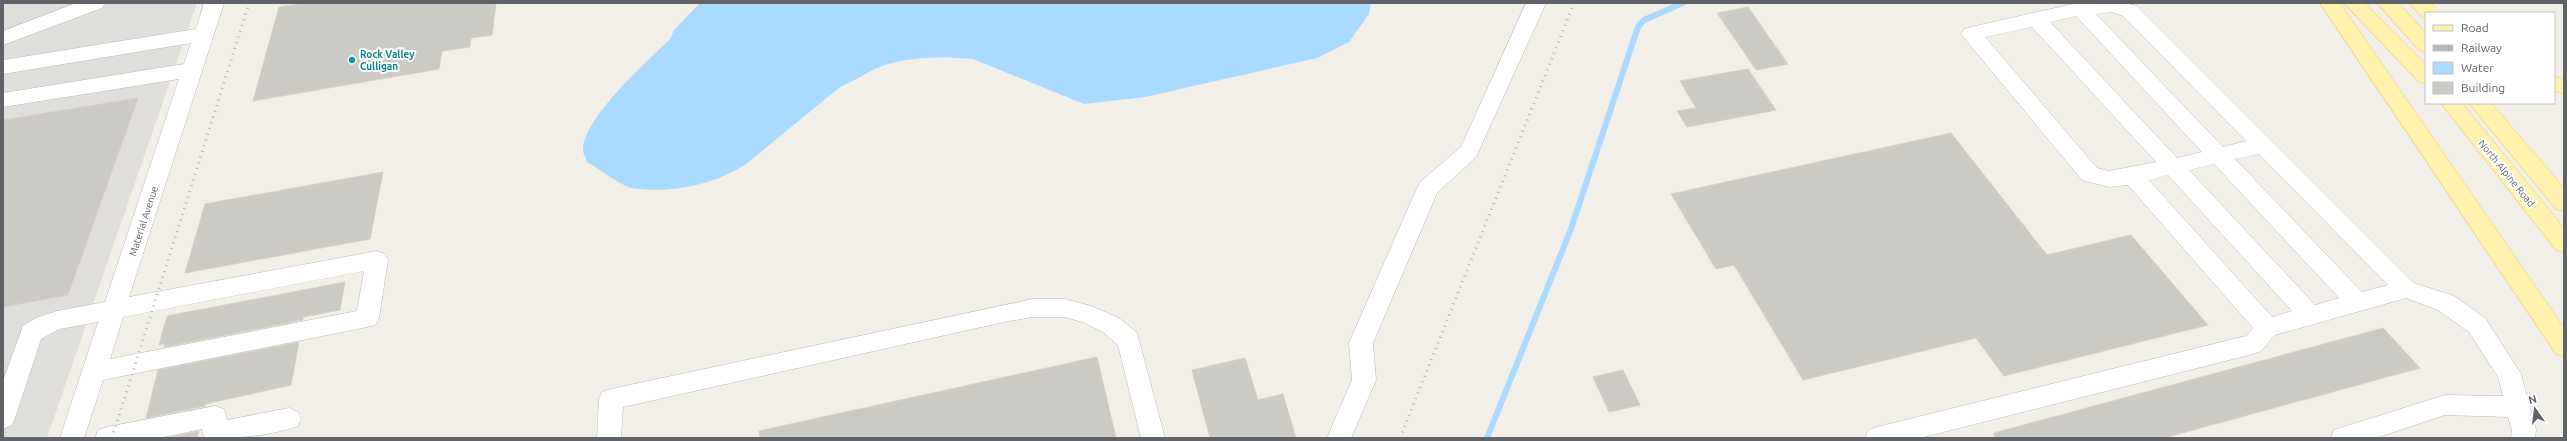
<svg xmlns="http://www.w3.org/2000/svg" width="2567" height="441" font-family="Ubuntu,sans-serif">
	<rect width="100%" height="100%" fill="#f1efe8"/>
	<!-- industrial -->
	<path fill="#e0deda" d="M 3,3 L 197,3 L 47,438 L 3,438 Z"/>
	<!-- water -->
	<path fill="#aadaff" d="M 700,3 L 1371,3 L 1369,14 L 1349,42 L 1317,58 L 1145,97 L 1084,104 L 973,59 C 942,56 900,56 873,70 C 861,76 852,82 840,87 L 746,164 C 714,185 669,194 632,188 C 621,186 598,168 587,162 C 586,158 583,154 583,150 C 583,118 647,62 670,39 L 674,30 Z"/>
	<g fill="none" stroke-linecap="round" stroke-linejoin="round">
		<!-- stream -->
		<path stroke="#aadaff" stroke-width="6" d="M 1487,438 L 1571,229 L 1638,27 L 1644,20 L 1683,3"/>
	</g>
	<!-- building -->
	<g fill="#cccac5" stroke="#d6d1c6">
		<path d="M 305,3 L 496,3 L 492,35 L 471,38 L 470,47 L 442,51 L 439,69 L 253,101 L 279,7 Z"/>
		<path d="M 1748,7 L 1788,64 L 1756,70 L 1717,13 Z"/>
		<path d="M 1748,69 L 1776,110 L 1687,127 L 1677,111 L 1696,108 L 1680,81 Z"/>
		<path d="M 138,98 L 68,295 L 3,307 L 3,120 Z"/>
		<path d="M 1951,133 L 2047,255 L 2131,235 L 2208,325 L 2004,376 L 1976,338 L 1803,380 L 1734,265 L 1716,269 L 1671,194 Z"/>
		<path d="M 383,172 L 370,239 L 185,273 L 205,204 Z"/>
		<path d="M 345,282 L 340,310 L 303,317 L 303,320 L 164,347 L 165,344 L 159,345 L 167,316 Z"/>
		<path d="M 2383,328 L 2420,368 L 2164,438 L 1994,438 L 1994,433 Z"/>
		<path d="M 299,342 L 291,385 L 206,404 L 205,406 L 146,418 L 158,370 Z"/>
		<path d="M 1097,357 L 1116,438 L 760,438 L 759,431 Z"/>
		<path d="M 1245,358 L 1258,400 L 1283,394 L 1296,438 L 1210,438 L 1192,370 Z"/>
		<path d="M 1623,370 L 1640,405 L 1609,412 L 1593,377 Z"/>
		<path d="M 199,431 L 197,438 L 166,438 Z"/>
	</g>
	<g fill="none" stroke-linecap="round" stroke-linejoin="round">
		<!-- minor casing -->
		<g stroke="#b5b8bc" stroke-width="1">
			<g id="minor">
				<path d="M 76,3 L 105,3 L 102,8 L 3,45 L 3,31 Z"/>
				<path d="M 204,3 L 224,3 L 129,297 L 377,251 L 385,254 L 388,260 L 379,318 L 375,325 L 367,327 L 103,380 L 84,438 L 60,438 L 98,322 L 59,329 L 41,339 L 15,418 L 12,425 L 3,429 L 3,381 L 23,326 L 36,318 L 57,311 L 105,302 L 179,79 L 3,107 L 3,93 L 184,64 L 191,43 L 3,74 L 3,60 L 196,29 ZM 364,271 L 357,311 L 110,359 L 123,317 Z"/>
				<path d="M 1526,3 L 1546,3 L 1476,157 L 1437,193 L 1373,343 L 1376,380 L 1351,438 L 1327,438 L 1352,380 L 1349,343 L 1417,188 L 1420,182 L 1461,147 Z"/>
				<path d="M 2078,3 L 2124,3 L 2137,6 L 2414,283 L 2454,296 L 2485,318 L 2521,374 L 2536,430 L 2535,438 L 2511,438 L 2512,430 L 2508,417 L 2445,415 L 2376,438 L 2331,438 L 2334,430 L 2445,395 L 2503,396 L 2498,377 L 2469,332 L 2438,310 L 2406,298 L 2275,335 L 2261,351 L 2253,354 L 1920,438 L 1865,438 L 1868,430 L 1877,427 L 2246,336 L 2253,328 L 2128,185 L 2109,187 L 2082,180 L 1961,34 L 1964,29 L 1971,27 ZM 2112,12 L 2123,16 L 2246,141 L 2223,147 L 2096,14 ZM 2076,16 L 2202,152 L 2177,158 L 2050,22 ZM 2032,27 L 2156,162 L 2109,171 L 2097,168 L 1985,37 ZM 2259,154 L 2388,285 L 2362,292 L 2235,159 ZM 2214,164 L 2339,298 L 2315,305 L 2189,170 ZM 2168,175 L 2292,311 L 2272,317 L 2149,180 Z"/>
				<path d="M 1033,299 L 1065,299 L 1091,306 L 1119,318 L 1137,333 L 1165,438 L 1141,438 L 1118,345 L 1103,332 L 1085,323 L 1065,317 L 1033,317 L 1004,322 L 623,407 L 621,438 L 597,438 L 599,399 L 602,392 L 611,389 Z"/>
				<path d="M 215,406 L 224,409 L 227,420 L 289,408 L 298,412 L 301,419 L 298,426 C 267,437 236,438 204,438 L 202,429 L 159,438 L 95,438 L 98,430 L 107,427 Z"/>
			</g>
		</g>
		<!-- major casing -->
		<g stroke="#f2c960" stroke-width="1">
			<g id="major">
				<path d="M 2320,3 L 2340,3 L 2564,328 L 2564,357 L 2556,354 Z"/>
				<path d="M 2344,3 L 2365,3 L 2426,65 L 2426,84 L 2419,82 Z"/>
				<path d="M 2377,3 L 2398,3 L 2426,33 L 2426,52 L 2419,50 Z"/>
				<path d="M 2409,3 L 2431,3 L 2440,13 L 2426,13 L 2426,18 L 2423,18 Z"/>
				<path d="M 2554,76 L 2564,79 L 2564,94 L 2554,91 Z"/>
				<path d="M 2441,103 L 2462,103 L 2564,228 L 2564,253 L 2556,250 Z"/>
				<path d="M 2469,103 L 2491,103 L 2564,188 L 2564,211 L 2556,209 Z"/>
			</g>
		</g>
		<!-- minor -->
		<use href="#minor" fill="#fff" fill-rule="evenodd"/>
		<!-- major -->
		<use href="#major" fill="#fff2af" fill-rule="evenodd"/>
		<!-- rail -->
		<g stroke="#b6b7b8" stroke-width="3" stroke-dasharray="1 5" stroke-linecap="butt">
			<path d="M 112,438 L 249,3"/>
			<path d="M 1400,438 L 1574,3"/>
		</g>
	</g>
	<!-- markers -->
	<circle fill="#0f9aa8" stroke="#fff" stroke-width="1.5" cx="352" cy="60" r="4"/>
	<g text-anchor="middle" stroke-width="4" stroke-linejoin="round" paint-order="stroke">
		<!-- culture labels -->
		<g font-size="10" font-weight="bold" fill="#0d838f" stroke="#fff" text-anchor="start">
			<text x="360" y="58">Rock Valley<tspan x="360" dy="12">Culligan</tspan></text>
		</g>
		<!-- street labels -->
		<g font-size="10" fill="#5f6368" stroke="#fff">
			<text transform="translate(2507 173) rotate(51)" y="4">North Alpine Road</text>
			<text transform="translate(143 221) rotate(-72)" y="4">Material Avenue</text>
		</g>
	</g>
	<!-- border -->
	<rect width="2567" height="441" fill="none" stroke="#5f6368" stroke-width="8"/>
	<!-- legend -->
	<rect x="2425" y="12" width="130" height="92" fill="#ffffff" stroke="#bfc1c3"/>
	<rect x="2433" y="25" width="20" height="6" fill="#fff2af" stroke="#bfc1c3"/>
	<text x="2461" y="32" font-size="12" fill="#5f6368">Road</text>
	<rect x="2433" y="45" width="20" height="6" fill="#b6b7b8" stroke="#bfc1c3"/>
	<text x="2461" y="52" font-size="12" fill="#5f6368">Railway</text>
	<rect x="2433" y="62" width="20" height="12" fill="#aadaff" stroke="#bfc1c3"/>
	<text x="2461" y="72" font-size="12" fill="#5f6368">Water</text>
	<rect x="2433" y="82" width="20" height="12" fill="#cccac5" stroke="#bfc1c3"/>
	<text x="2461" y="92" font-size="12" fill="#5f6368">Building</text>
	<!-- north arrow -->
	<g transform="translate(2535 409) rotate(346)" stroke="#ffffff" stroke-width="3" paint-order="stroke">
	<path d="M0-3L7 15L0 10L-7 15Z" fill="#5f6368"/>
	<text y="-6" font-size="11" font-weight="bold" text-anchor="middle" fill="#5f6368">N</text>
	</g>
</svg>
